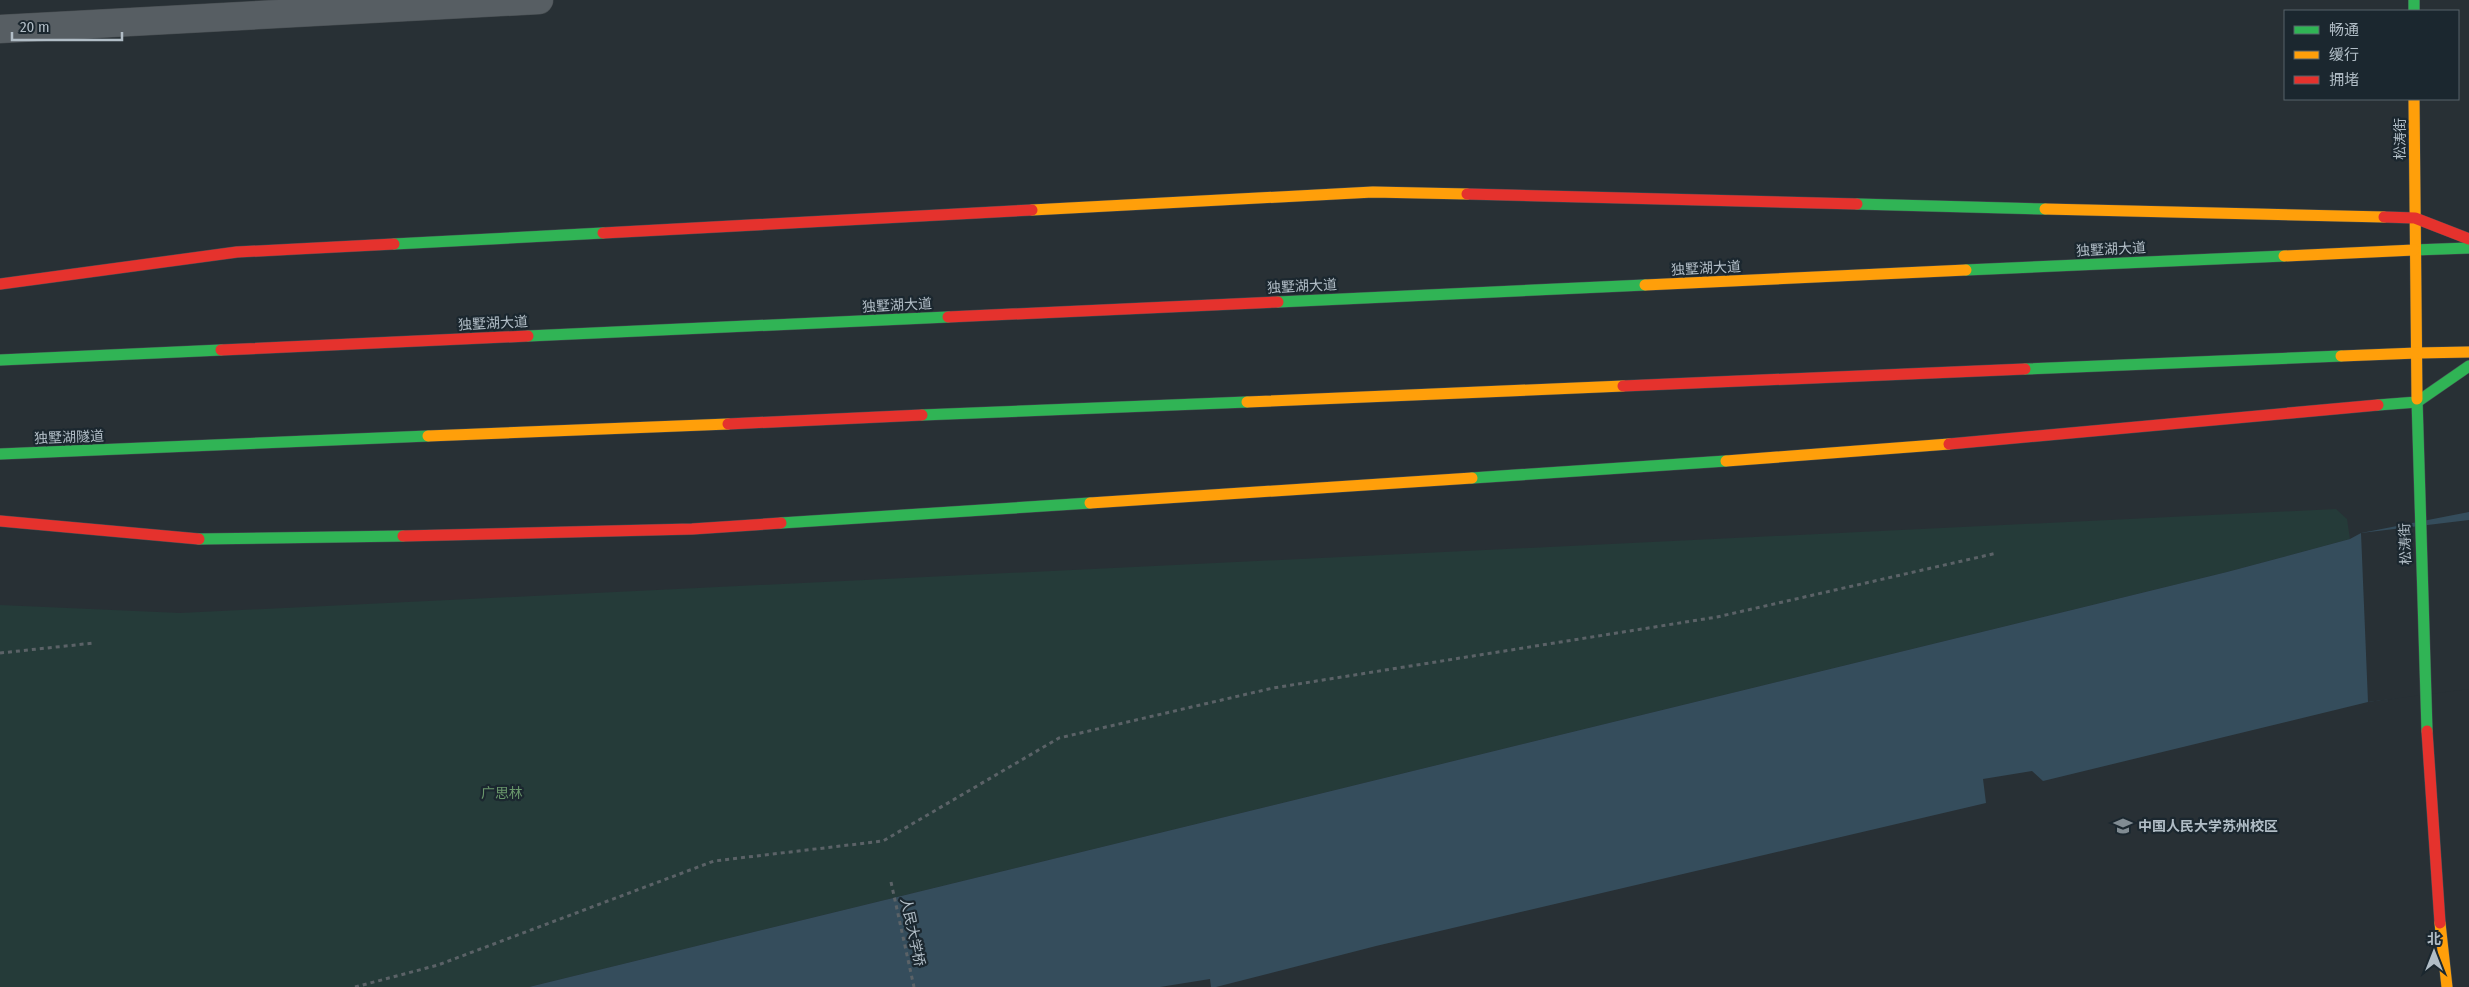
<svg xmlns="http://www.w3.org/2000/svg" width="2469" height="987" font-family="'Fira Sans Condensed','Noto Sans SC',sans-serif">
	<rect width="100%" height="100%" fill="#283035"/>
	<!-- green -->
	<path fill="#253b39" d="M 2336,509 L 2347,519 L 2350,539 L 2227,572 L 529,987 L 0,987 L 0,605 L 180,613 Z"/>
	<!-- water -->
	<path fill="#354d5c" d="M 2469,512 L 2469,687 L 2368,702 L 2043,781 L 2032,771 L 1983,779 L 1986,803 L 1376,946 L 1216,987 L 1211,987 L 1210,979 L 1160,987 L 529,987 L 2227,572 L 2350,539 L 2361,533 Z"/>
	<!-- pier -->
	<path fill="#283035" d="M 2469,520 L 2469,689 L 2368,702 L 2361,533 Z"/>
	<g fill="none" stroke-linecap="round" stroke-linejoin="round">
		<!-- street casing -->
		<g stroke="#464c50" stroke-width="29">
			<path id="street" d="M 0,29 L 539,0"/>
		</g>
		<!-- fast casing -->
		<g stroke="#454d52" stroke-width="12">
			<g id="fast">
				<path d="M 2414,0 L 2414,11"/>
				<path d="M 1857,204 L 2045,209"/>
				<path d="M 394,244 L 603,233"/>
				<path d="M 2414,250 L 2469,248"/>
				<path d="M 1966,270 L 2284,256"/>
				<path d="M 1278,302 L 1645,285"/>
				<path d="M 528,336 L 948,317"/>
				<path d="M 0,360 L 221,350"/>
				<path d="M 2025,369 L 2341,356"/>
				<path d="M 2417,399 L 2427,731"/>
				<path d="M 2378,405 L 2417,402 L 2469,366"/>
				<path d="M 922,415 L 1247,402"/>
				<path d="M 0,454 L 428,436"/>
				<path d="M 1472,478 L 1726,461"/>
				<path d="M 781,523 L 1090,503"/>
				<path d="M 199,539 L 403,536"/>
			</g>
		</g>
		<!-- slow casing -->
		<g stroke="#454d52" stroke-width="12">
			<g id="slow">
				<path d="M 2414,99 L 2417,399"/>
				<path d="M 2045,209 L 2384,217"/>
				<path d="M 1032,210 L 1373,192 L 1467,194"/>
				<path d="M 2284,256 L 2414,250"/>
				<path d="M 1645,285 L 1966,270"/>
				<path d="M 2417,353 L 2469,352"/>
				<path d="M 2341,356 L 2417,353"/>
				<path d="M 1247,402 L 1623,386"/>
				<path d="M 428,436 L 728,424"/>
				<path d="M 1726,461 L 1949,444"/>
				<path d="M 1090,503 L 1472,478"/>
				<path d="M 2440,923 L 2447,987"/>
			</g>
		</g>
		<!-- jam casing -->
		<g stroke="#454d52" stroke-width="12">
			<g id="jam">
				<path d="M 1467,194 L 1857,204"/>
				<path d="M 2384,217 L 2415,218 L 2469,239"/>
				<path d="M 603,233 L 1032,210"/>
				<path d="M 0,284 L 237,252 L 394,244"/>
				<path d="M 948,317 L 1278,302"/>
				<path d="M 221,350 L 528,336"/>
				<path d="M 1623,386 L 2025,369"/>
				<path d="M 728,424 L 922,415"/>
				<path d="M 1949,444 L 2378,405"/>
				<path d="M 0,521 L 199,539"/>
				<path d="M 403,536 L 692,529 L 781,523"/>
				<path d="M 2427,731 L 2440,923"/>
			</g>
		</g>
		<!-- path -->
		<g stroke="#5b6267" stroke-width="3" stroke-dasharray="4 4" stroke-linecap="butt">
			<path d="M 0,653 L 94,643"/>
			<path d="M 891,882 L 914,987"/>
			<path d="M 355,987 L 438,965 L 714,861 L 883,841 L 1059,738 L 1273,688 L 1717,617 L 1997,553"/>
		</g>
		<!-- street -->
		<use href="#street" stroke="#575e63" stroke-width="28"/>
		<!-- fast -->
		<use href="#fast" stroke="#30b455" stroke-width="11"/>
		<!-- slow -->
		<use href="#slow" stroke="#ff9f0a" stroke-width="11"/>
		<!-- jam -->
		<use href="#jam" stroke="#e5322d" stroke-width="11"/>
	</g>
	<!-- icons -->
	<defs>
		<g id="university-bare" transform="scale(1.5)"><path d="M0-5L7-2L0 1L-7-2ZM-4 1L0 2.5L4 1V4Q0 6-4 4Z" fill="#818c93" stroke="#1b272f" stroke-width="2.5" paint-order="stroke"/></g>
	</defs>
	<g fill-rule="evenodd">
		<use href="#university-bare" x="2123" y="826"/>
	</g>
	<g text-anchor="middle" stroke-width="4.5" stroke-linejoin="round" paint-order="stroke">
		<!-- street labels -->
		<g font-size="14" fill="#b1bdc6" stroke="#1b272f">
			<text transform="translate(2400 139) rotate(-90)" y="5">松涛街</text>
			<text transform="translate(2111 249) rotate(-3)" y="5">独墅湖大道</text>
			<text transform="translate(1706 268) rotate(-3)" y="5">独墅湖大道</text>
			<text transform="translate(1302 286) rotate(-3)" y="5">独墅湖大道</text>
			<text transform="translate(897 305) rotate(-3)" y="5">独墅湖大道</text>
			<text transform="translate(493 323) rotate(-3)" y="5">独墅湖大道</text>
			<text transform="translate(69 437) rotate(-2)" y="5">独墅湖隧道</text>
			<text transform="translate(2405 544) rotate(-92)" y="5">松涛街</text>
			<text transform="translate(913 932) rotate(78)" y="5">人民大学桥</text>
		</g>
		<!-- park labels -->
		<g font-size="14" fill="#69976b" stroke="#1b272f">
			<text x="502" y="798">广思林</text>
		</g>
		<!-- poi labels -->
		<g font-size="14" font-weight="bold" fill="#b1bdc6" stroke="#1b272f" text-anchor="start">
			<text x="2138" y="831">中国人民大学苏州校区</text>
		</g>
	</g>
	<!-- legend -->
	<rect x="2284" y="10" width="175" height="90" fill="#1b272f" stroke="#57636b"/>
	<rect x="2294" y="26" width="25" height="8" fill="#30b455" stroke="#57636b"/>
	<text x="2329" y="35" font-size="15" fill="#b1bdc6">畅通</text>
	<rect x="2294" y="51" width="25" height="8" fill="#ff9f0a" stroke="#57636b"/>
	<text x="2329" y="60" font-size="15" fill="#b1bdc6">缓行</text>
	<rect x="2294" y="76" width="25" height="8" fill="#e5322d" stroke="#57636b"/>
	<text x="2329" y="85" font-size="15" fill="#b1bdc6">拥堵</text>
	<!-- north arrow -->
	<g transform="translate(2434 952)" stroke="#1b272f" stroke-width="4" paint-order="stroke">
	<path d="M0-4L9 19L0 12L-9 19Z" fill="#b1bdc6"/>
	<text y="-8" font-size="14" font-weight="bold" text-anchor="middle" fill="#b1bdc6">北</text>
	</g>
	<!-- scale -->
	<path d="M12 32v8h110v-8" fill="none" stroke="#b1bdc6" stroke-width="2.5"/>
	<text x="20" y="32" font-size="15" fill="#b1bdc6" stroke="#1b272f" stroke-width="4" paint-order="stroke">20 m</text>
</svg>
